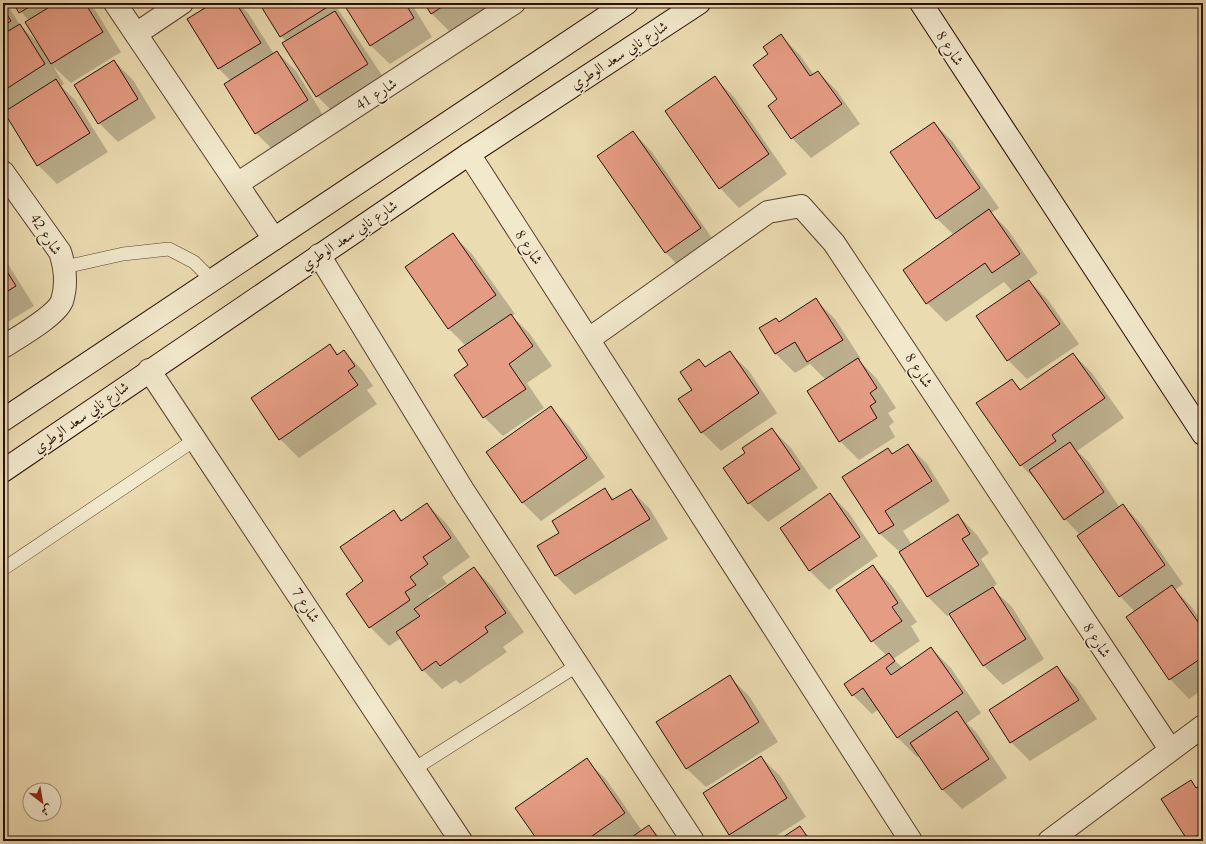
<svg xmlns="http://www.w3.org/2000/svg" width="1206" height="844" font-family="Cardo,Amiri,serif">
	<rect width="100%" height="100%" fill="#ebdbb1"/>
	<filter id="stains"><feTurbulence type="fractalNoise" baseFrequency=".005" numOctaves="4"/><feColorMatrix values="0 0 0 0 .2 0 0 0 0 .09 0 0 0 0 .02 0 0 0 .5 -.17"/></filter>
	<radialGradient id="worn" r=".72"><stop offset=".6" stop-color="#630" stop-opacity="0"/><stop offset="1" stop-color="#630" stop-opacity=".3"/></radialGradient>
	<!-- shadow -->
	<g fill="#0003">
		<path d="M 3,3 L 6,3 L 20,25 L 38,43 L 29,21 L 14,3 L 88,3 L 95,10 L 121,52 L 71,83 L 53,66 L 64,84 L 61,86 L 75,100 L 108,152 L 57,184 L 38,165 L 8,111 L 3,106 Z"/>
		<path d="M 214,3 L 238,3 L 248,13 L 274,54 L 277,52 L 296,71 L 326,120 L 275,152 L 256,133 L 231,81 L 219,69 L 188,19 Z"/>
		<path d="M 260,3 L 334,3 L 387,83 L 336,115 L 317,96 L 287,42 L 281,36 Z"/>
		<path d="M 344,3 L 411,3 L 432,37 L 390,64 L 370,45 Z"/>
		<path d="M 425,3 L 498,3 L 451,33 L 431,13 Z"/>
		<path d="M 781,36 L 800,55 L 814,75 L 818,72 L 837,91 L 860,124 L 811,158 L 792,138 L 769,55 Z"/>
		<path d="M 114,61 L 133,80 L 156,118 L 118,142 L 99,123 Z"/>
		<path d="M 715,78 L 734,97 L 787,174 L 739,208 L 720,188 Z"/>
		<path d="M 934,123 L 953,142 L 999,208 L 991,213 L 1008,230 L 1038,273 L 1028,280 L 1048,300 L 1079,344 L 1027,379 L 1008,360 L 978,316 L 1013,292 L 1004,282 L 946,322 L 927,303 L 954,235 L 937,219 L 891,153 Z"/>
		<path d="M 633,132 L 652,152 L 719,248 L 684,271 L 665,252 Z"/>
		<path d="M 453,235 L 472,254 L 515,314 L 512,316 L 530,334 L 552,366 L 527,383 L 544,408 L 503,436 L 484,417 L 455,375 L 470,365 L 466,346 L 448,328 Z"/>
		<path d="M 3,240 L 6,246 L 3,248 Z"/>
		<path d="M 3,256 L 34,306 L 3,325 Z"/>
		<path d="M 816,300 L 835,319 L 861,359 L 859,360 L 877,379 L 896,408 L 888,413 L 894,422 L 889,426 L 895,437 L 859,460 L 840,441 L 826,380 L 810,364 L 795,373 L 776,354 L 760,329 L 780,323 Z"/>
		<path d="M 330,345 L 339,355 L 344,351 L 363,371 L 373,386 L 367,390 L 377,404 L 299,458 L 280,439 Z"/>
		<path d="M 729,352 L 749,371 L 777,413 L 721,451 L 702,432 L 693,390 L 699,360 L 706,367 Z"/>
		<path d="M 1073,354 L 1092,373 L 1124,418 L 1077,451 L 1089,462 L 1120,508 L 1123,505 L 1142,525 L 1183,584 L 1175,590 L 1191,606 L 1203,623 L 1203,689 L 1189,699 L 1170,679 L 1127,618 L 1135,612 L 1120,596 L 1080,535 L 1065,519 L 1040,485 L 1021,465 L 1012,380 L 1021,390 Z"/>
		<path d="M 551,408 L 570,427 L 605,477 L 541,521 L 522,502 Z"/>
		<path d="M 772,429 L 791,448 L 818,488 L 768,522 L 749,503 L 747,454 Z"/>
		<path d="M 908,445 L 927,464 L 950,501 L 903,531 L 912,545 L 958,515 L 977,535 L 989,553 L 981,559 L 997,584 L 992,588 L 1012,607 L 1044,659 L 1003,685 L 984,666 L 950,614 L 947,616 L 928,597 L 900,552 L 880,534 L 844,477 L 888,449 L 893,454 Z"/>
		<path d="M 605,490 L 615,500 L 631,490 L 650,509 L 668,539 L 575,595 L 556,576 L 538,546 L 560,533 Z"/>
		<path d="M 830,494 L 849,513 L 878,556 L 829,590 L 810,571 L 781,528 Z"/>
		<path d="M 427,504 L 446,523 L 470,557 L 442,577 L 447,584 L 428,596 L 430,599 L 474,568 L 493,588 L 524,632 L 503,647 L 507,652 L 460,684 L 456,680 L 442,689 L 423,670 L 401,638 L 389,646 L 370,627 L 347,594 L 365,582 L 394,511 L 403,521 Z"/>
		<path d="M 873,567 L 892,586 L 917,622 L 911,626 L 920,641 L 893,659 L 903,668 L 931,648 L 951,668 L 981,713 L 967,723 L 976,732 L 1007,778 L 962,809 L 943,790 L 919,755 L 917,757 L 898,738 L 879,709 L 872,714 L 853,695 L 887,656 L 872,641 Z"/>
		<path d="M 1057,668 L 1076,687 L 1097,719 L 1030,761 L 1011,742 Z"/>
		<path d="M 730,677 L 749,696 L 778,742 L 706,787 L 686,768 Z"/>
		<path d="M 761,757 L 780,776 L 806,817 L 768,841 L 737,841 L 730,834 Z"/>
		<path d="M 586,760 L 606,779 L 642,831 L 649,826 L 664,841 L 539,841 Z"/>
		<path d="M 1190,781 L 1197,788 L 1203,785 L 1203,841 L 1189,841 L 1162,799 Z"/>
		<path d="M 800,828 L 814,841 L 779,841 Z"/>
	</g>
	<!-- building -->
	<g fill="#e59c84" stroke="#290e03">
		<path d="M 13,3 L 36,3 L 19,13 Z"/>
		<path d="M 56,3 L 85,3 L 103,32 L 51,64 L 25,22 Z"/>
		<path d="M 213,3 L 236,3 L 261,43 L 218,69 L 187,19 Z"/>
		<path d="M 259,3 L 328,3 L 329,6 L 280,37 Z"/>
		<path d="M 343,3 L 405,3 L 414,18 L 370,46 Z"/>
		<path d="M 424,3 L 448,3 L 431,14 Z"/>
		<path d="M 3,8 L 11,21 L 3,26 Z"/>
		<path d="M 335,11 L 368,64 L 316,97 L 282,43 Z"/>
		<path d="M 20,24 L 45,64 L 3,91 L 3,34 Z"/>
		<path d="M 781,34 L 810,76 L 818,71 L 842,104 L 791,139 L 768,106 L 777,99 L 753,65 L 768,54 L 763,47 Z"/>
		<path d="M 277,51 L 308,100 L 255,134 L 224,84 Z"/>
		<path d="M 114,60 L 138,99 L 98,124 L 74,85 Z"/>
		<path d="M 715,76 L 769,154 L 719,189 L 665,111 Z"/>
		<path d="M 56,79 L 90,133 L 37,166 L 4,112 Z"/>
		<path d="M 934,122 L 980,188 L 936,219 L 890,152 Z"/>
		<path d="M 633,131 L 701,228 L 665,253 L 597,156 Z"/>
		<path d="M 989,209 L 1020,254 L 992,273 L 985,263 L 926,304 L 903,270 Z"/>
		<path d="M 453,233 L 496,295 L 448,329 L 405,267 Z"/>
		<path d="M 3,265 L 16,286 L 3,294 Z"/>
		<path d="M 1029,280 L 1060,324 L 1007,361 L 976,316 Z"/>
		<path d="M 816,298 L 843,340 L 807,362 L 795,342 L 775,354 L 759,328 L 776,318 L 779,322 Z"/>
		<path d="M 511,314 L 533,346 L 509,364 L 526,389 L 483,418 L 454,375 L 468,365 L 458,350 Z"/>
		<path d="M 330,344 L 337,355 L 344,350 L 355,366 L 348,371 L 358,385 L 279,440 L 251,398 Z"/>
		<path d="M 730,351 L 759,393 L 701,433 L 678,399 L 692,390 L 680,372 L 699,359 L 705,367 Z"/>
		<path d="M 1073,353 L 1105,398 L 1052,435 L 1056,441 L 1020,466 L 976,403 L 1012,379 L 1020,390 Z"/>
		<path d="M 858,358 L 877,388 L 870,393 L 876,402 L 870,406 L 877,418 L 839,442 L 807,391 Z"/>
		<path d="M 551,406 L 587,458 L 522,503 L 486,452 Z"/>
		<path d="M 772,428 L 800,469 L 748,504 L 723,468 L 745,453 L 742,448 Z"/>
		<path d="M 1070,442 L 1104,492 L 1064,520 L 1029,470 Z"/>
		<path d="M 908,444 L 932,481 L 885,511 L 894,525 L 879,534 L 842,477 L 888,448 L 892,454 Z"/>
		<path d="M 605,488 L 612,500 L 631,489 L 650,519 L 555,576 L 537,546 L 559,533 L 552,521 Z"/>
		<path d="M 830,493 L 860,537 L 809,571 L 780,528 Z"/>
		<path d="M 427,503 L 451,538 L 423,557 L 428,564 L 410,577 L 416,585 L 405,592 L 410,600 L 369,628 L 346,594 L 363,581 L 340,547 L 394,510 L 401,521 Z"/>
		<path d="M 1123,504 L 1165,565 L 1119,597 L 1077,536 Z"/>
		<path d="M 958,514 L 970,534 L 962,539 L 979,565 L 927,597 L 899,552 Z"/>
		<path d="M 873,565 L 898,603 L 892,607 L 902,621 L 871,642 L 836,590 Z"/>
		<path d="M 474,567 L 506,613 L 485,627 L 488,632 L 440,666 L 436,661 L 422,671 L 396,632 L 420,616 L 414,609 Z"/>
		<path d="M 1172,585 L 1203,629 L 1203,657 L 1169,680 L 1126,617 Z"/>
		<path d="M 993,587 L 1026,639 L 983,666 L 949,614 Z"/>
		<path d="M 931,647 L 963,693 L 897,738 L 863,688 L 852,696 L 844,684 L 889,653 L 895,661 L 886,668 L 891,675 Z"/>
		<path d="M 1057,666 L 1079,700 L 1010,743 L 989,710 Z"/>
		<path d="M 730,675 L 759,722 L 686,769 L 656,722 Z"/>
		<path d="M 957,711 L 989,759 L 942,790 L 910,743 Z"/>
		<path d="M 761,756 L 787,798 L 729,835 L 703,793 Z"/>
		<path d="M 587,758 L 625,813 L 585,841 L 538,841 L 515,808 Z"/>
		<path d="M 1191,780 L 1196,788 L 1203,784 L 1203,832 L 1188,841 L 1161,799 Z"/>
		<path d="M 649,825 L 660,841 L 626,841 Z"/>
		<path d="M 800,826 L 810,841 L 777,841 Z"/>
	</g>
	<g fill="none" stroke-linecap="round" stroke-linejoin="round">
		<!-- lane casing -->
		<g stroke="#5a412e" stroke-width="14">
			<g id="lane">
				<path d="M 65,267 L 123,254 L 169,249 L 194,262 L 212,280"/>
				<path d="M 3,569 L 196,439"/>
				<path d="M 414,769 L 578,665"/>
			</g>
		</g>
		<!-- street casing -->
		<g stroke="#5a412e" stroke-width="24">
			<g id="street">
				<path d="M 115,3 L 274,239"/>
				<path d="M 136,34 L 182,3"/>
				<path d="M 469,154 L 911,841"/>
				<path d="M 3,172 L 60,252 C 65,267 67,285 62,301 C 56,316 17,338 3,347"/>
				<path d="M 237,184 L 514,3"/>
				<path d="M 319,255 L 463,490 L 693,841"/>
				<path d="M 589,339 L 768,212 L 801,206 L 834,243 L 1170,749"/>
				<path d="M 149,370 L 461,841"/>
				<path d="M 1049,841 L 1203,726"/>
			</g>
		</g>
		<!-- secondary casing -->
		<g stroke="#290e03" stroke-width="24">
			<g id="secondary">
				<path d="M 921,3 L 1203,434"/>
				<path d="M 3,420 L 627,3"/>
				<path d="M 3,471 L 469,154 L 699,3"/>
			</g>
		</g>
		<!-- lane -->
		<use href="#lane" stroke="#f2e8cc" stroke-width="13"/>
		<!-- street -->
		<use href="#street" stroke="#f2e8cc" stroke-width="22"/>
		<!-- secondary -->
		<use href="#secondary" stroke="#f2e8cc" stroke-width="22"/>
	</g>
	<g text-anchor="middle" stroke-width="3" stroke-linejoin="round" paint-order="stroke">
		<!-- street labels -->
		<g font-size="15" fill="#290e03" stroke="#f2e8cc">
			<text transform="translate(950 48) rotate(57)" y="5">شارع 8</text>
			<text transform="translate(619 55) rotate(-33)" y="5">شارع نابي سعد الوطري</text>
			<text transform="translate(376 94) rotate(-33)" y="5">شارع 41</text>
			<text transform="translate(46 234) rotate(57)" y="5">شارع 42</text>
			<text transform="translate(349 235) rotate(-34)" y="5">شارع نابي سعد الوطري</text>
			<text transform="translate(529 247) rotate(57)" y="5">شارع 8</text>
			<text transform="translate(919 370) rotate(57)" y="5">شارع 8</text>
			<text transform="translate(81 417) rotate(-35)" y="5">شارع نابي سعد الوطري</text>
			<text transform="translate(306 605) rotate(57)" y="5">شارع 7</text>
			<text transform="translate(1097 640) rotate(57)" y="5">شارع 8</text>
		</g>
	</g>
	<!-- margin -->
	<rect width="1206" height="844" fill="none" stroke="#ebdbb1" stroke-width="16"/>
	<rect x="4" y="4" width="1198" height="836" fill="none" stroke="#290e03" stroke-width="2"/>
	<rect x="8" y="8" width="1190" height="828" fill="none" stroke="#290e03"/>
	<!-- north arrow -->
	<g transform="translate(42 802) rotate(149)"><circle r="19" fill="#f2e8cc" stroke="#a2917c"/>
	<path d="M0-3L7 15L0 10L-7 15Z" fill="#8f2418"/>
	<text y="-6" font-size="11" font-weight="bold" text-anchor="middle" fill="#290e03">ش</text>
	</g>
	<rect width="100%" height="100%" filter="url(#stains)"/>
	<rect width="100%" height="100%" fill="url(#worn)"/>
</svg>
